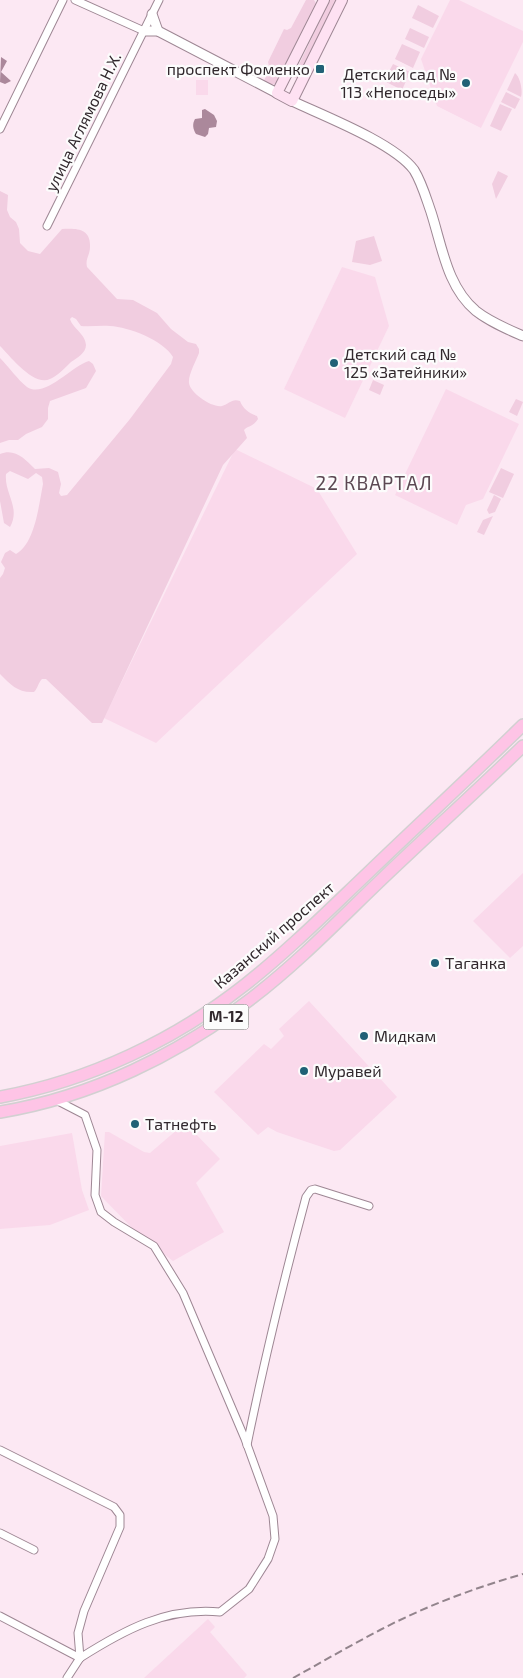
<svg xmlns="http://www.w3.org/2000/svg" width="523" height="1678" font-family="'Exo 2',sans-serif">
	<rect width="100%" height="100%" fill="#fce8f3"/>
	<!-- built -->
	<g fill="#fad9eb">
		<path d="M 450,0 L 459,0 L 523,31 L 523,42 L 481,128 L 437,106 L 421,59 Z"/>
		<rect x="196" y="80" width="12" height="15"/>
		<path d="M 342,267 L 375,277 L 389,326 L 345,418 L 284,389 Z"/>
		<path d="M 446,389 L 519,424 L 483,499 L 466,505 L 457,525 L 395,495 Z"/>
		<path d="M 235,449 L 317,489 L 357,554 L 156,743 L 104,718 Z"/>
		<path d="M 523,873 L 523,946 L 510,958 L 473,921 Z"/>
		<path d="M 309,1001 L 397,1097 L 340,1150 L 334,1151 L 277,1132 L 268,1127 L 258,1135 L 214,1092 L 264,1044 L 271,1049 L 284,1036 L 279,1029 Z"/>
		<path d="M 185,1123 L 220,1159 L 196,1183 L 224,1232 L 173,1261 L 137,1233 L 101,1196 L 105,1132 L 109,1132 L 144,1152 L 150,1153 Z"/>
		<path d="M 72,1133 L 82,1190 L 89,1210 L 50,1225 L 0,1229 L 0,1146 Z"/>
		<path d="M 208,1619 L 215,1627 L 210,1632 L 247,1675 L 244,1678 L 144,1678 Z"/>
	</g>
	<!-- green -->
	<g fill="#f1cde0">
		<path d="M 306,0 L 314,0 L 317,5 L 285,74 L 269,66 L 268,62 L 284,29 L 287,30 L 291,28 Z"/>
		<path d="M 330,0 L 339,0 L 300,80 L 293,77 Z"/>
		<path d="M 418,5 L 439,16 L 433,28 L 412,18 Z"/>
		<path d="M 410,28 L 429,37 L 424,48 L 405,39 Z"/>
		<path d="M 402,44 L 420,52 L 413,68 L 395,59 Z"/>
		<path d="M 393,64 L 410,72 L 402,90 L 384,81 Z"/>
		<path d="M 271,71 L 284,77 C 277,84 272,87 263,82 L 268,73 Z"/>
		<path d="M 515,73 C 520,77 523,90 521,97 L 507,90 Z"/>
		<path d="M 506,92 L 520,99 L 515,109 L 501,102 Z"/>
		<path d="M 500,104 L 512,109 L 501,131 L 490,126 Z"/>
		<path d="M 498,171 L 508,176 L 496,199 L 492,184 Z"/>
		<path d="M 0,191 L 8,195 L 7,210 L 10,217 L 16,222 L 19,229 L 20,243 L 28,251 L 40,254 L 62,229 C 76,228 91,228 90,247 C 90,255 85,259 87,267 L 117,299 L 133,300 L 157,313 L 171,329 L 188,342 L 196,344 L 199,349 L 199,353 C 196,361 188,375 189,383 C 190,393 212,408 222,406 C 229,404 232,398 240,401 C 243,409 249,413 257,416 L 258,419 C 252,428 248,425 244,430 L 247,438 L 223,465 L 102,723 L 92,723 L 46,679 L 42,679 C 38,683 38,688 34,692 C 18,693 11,685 0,674 L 0,578 L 3,574 L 5,568 L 1,562 L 5,553 L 10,550 L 16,554 C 35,544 39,504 43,484 L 42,477 L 36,473 L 28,479 L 10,471 L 6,474 C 4,494 21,507 10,527 L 4,523 L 0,501 L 0,454 C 15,448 25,459 35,469 L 49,468 L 58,472 L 61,484 L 59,493 L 61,496 L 67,495 L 130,419 L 171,364 L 173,357 C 163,340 129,327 110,326 C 100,325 91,327 81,326 L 76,319 L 72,317 L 70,319 C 73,329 85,333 86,345 C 86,353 77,358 71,362 C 65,368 57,376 50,379 C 34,387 10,356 0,346 Z"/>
		<path d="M 374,236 L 382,261 L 370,265 L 352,262 L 356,241 Z"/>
		<path d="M 0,358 C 8,366 18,380 27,387 C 45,399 71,366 89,361 L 93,364 L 96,371 L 86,388 L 50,401 L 48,408 L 48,419 L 42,427 L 26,434 L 18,440 L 9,440 L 0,443 Z"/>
		<path d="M 373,380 L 384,385 L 380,395 L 369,390 Z"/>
		<path d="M 516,399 L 523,402 L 517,416 L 509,412 Z"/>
		<path d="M 501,468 L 514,474 L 503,498 L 489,492 Z"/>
		<path d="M 494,495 L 501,499 L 495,512 L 489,514 L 487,510 Z"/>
		<path d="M 493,516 L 484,535 L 477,532 L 483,520 Z"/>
	</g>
	<!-- water -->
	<g fill="#ab889b">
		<path d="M 1,57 L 7,61 L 1,72 L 11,81 L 5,84 L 0,82 Z"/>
		<path d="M 205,109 L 214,115 L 217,121 L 216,127 L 209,128 L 208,134 L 205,137 L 196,134 C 193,129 192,124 195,119 L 202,118 L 202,110 Z"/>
	</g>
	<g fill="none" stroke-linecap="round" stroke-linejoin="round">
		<!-- minor casing -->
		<g stroke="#9e8794" stroke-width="9">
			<g id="minor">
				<path d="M 75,0 L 144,31"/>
				<path d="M 0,129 L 63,0"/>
				<path d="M 47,226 L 159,0"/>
				<path d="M 54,1099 L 85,1115 L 97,1150 L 95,1195 L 101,1212 L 114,1222 L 154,1246 L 183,1293 L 245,1439 L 273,1516 L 275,1539 L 268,1559 L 249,1589 L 220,1612 C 166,1607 124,1630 80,1658"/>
				<path d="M 247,1445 C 264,1361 284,1279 306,1197 L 311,1190 L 315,1189 L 369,1206"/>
				<path d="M 0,1450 L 114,1507 L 120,1515 L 120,1527 L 84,1611 L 78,1633 L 80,1658 L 67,1678"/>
				<path d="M 0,1533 L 34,1550"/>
				<path d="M 0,1616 L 80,1658"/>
			</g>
		</g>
		<!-- tertiary casing -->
		<g stroke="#9e8794" stroke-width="11">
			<g id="tertiary">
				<path d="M 152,14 L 158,31"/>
				<path d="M 144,31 L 158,31 L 277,93"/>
				<path d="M 292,101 C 324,116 394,143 414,170 C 422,183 426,198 431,212 C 442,246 447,287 476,311 C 490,322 507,329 523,336"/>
			</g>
		</g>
		<!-- secondary casing -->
		<g stroke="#9e8794" stroke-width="12">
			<path id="secondary" d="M 324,0 L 277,93 L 292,101 L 342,0"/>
		</g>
		<!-- primary casing -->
		<g stroke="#d2d0d1" stroke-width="14">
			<g id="primary">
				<path d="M 0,1097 C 89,1081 175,1040 246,984 C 289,950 329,910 369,872 C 420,823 472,775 523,725"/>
				<path d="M 0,1112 C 92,1097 179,1054 252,998 C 299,962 340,919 383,878 C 429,834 477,791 523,746"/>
			</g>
		</g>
		<!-- minor -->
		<use href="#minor" stroke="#fff" stroke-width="7"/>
		<!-- tertiary -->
		<use href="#tertiary" stroke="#fff" stroke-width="9"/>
		<!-- secondary -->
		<use href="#secondary" stroke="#fee1f2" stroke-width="10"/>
		<!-- primary -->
		<use href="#primary" stroke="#fec4e6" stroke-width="11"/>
		<!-- rail -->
		<path stroke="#92848c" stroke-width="2" stroke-dasharray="8 4" stroke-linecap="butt" d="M 293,1678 C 322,1662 351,1645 380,1630 C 426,1606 474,1588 523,1574"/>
	</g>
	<!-- markers -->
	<g fill="#206176" stroke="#fcfcfc" stroke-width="2">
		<rect x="315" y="64" width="10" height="10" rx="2.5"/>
		<circle cx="466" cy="83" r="5"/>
		<circle cx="334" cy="363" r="5"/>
		<circle cx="435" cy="963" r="5"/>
		<circle cx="364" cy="1036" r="5"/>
		<circle cx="304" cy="1071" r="5"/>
		<circle cx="135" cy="1124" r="5"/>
	</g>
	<g text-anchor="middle" stroke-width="4.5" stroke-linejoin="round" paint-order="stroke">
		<!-- shield labels -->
		<rect fill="#fcfcfc" stroke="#6e686b" stroke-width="1" x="203.5" y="1004.5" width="45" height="25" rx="4"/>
		<g font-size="15" font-weight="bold" fill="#31282d">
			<text x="226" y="1022">М-12</text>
		</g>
		<!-- poi labels -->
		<g font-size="16" fill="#31282d" stroke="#fcfcfc" text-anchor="start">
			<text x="310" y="75" text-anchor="end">проспект Фоменко</text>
			<text x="456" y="80" text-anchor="end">Детский сад №<tspan x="456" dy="18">113 «Непоседы»</tspan></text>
			<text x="344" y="360">Детский сад №<tspan x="344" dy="18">125 «Затейники»</tspan></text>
			<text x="445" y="969">Таганка</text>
			<text x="374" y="1042">Мидкам</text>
			<text x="314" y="1077">Муравей</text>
			<text x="145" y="1130">Татнефть</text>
		</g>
		<!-- street labels -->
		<g font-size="16" fill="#31282d" stroke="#fcfcfc">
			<text transform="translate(83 122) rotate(-64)" y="6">улица Аглямова Н.Х.</text>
			<text transform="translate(274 935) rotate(-41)" y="6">Казанский проспект</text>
		</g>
		<!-- quarter labels -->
		<g font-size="19" letter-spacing="1" fill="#5c4853" stroke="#fcfcfc">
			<text x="374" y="490">22 КВАРТАЛ</text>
		</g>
	</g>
</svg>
